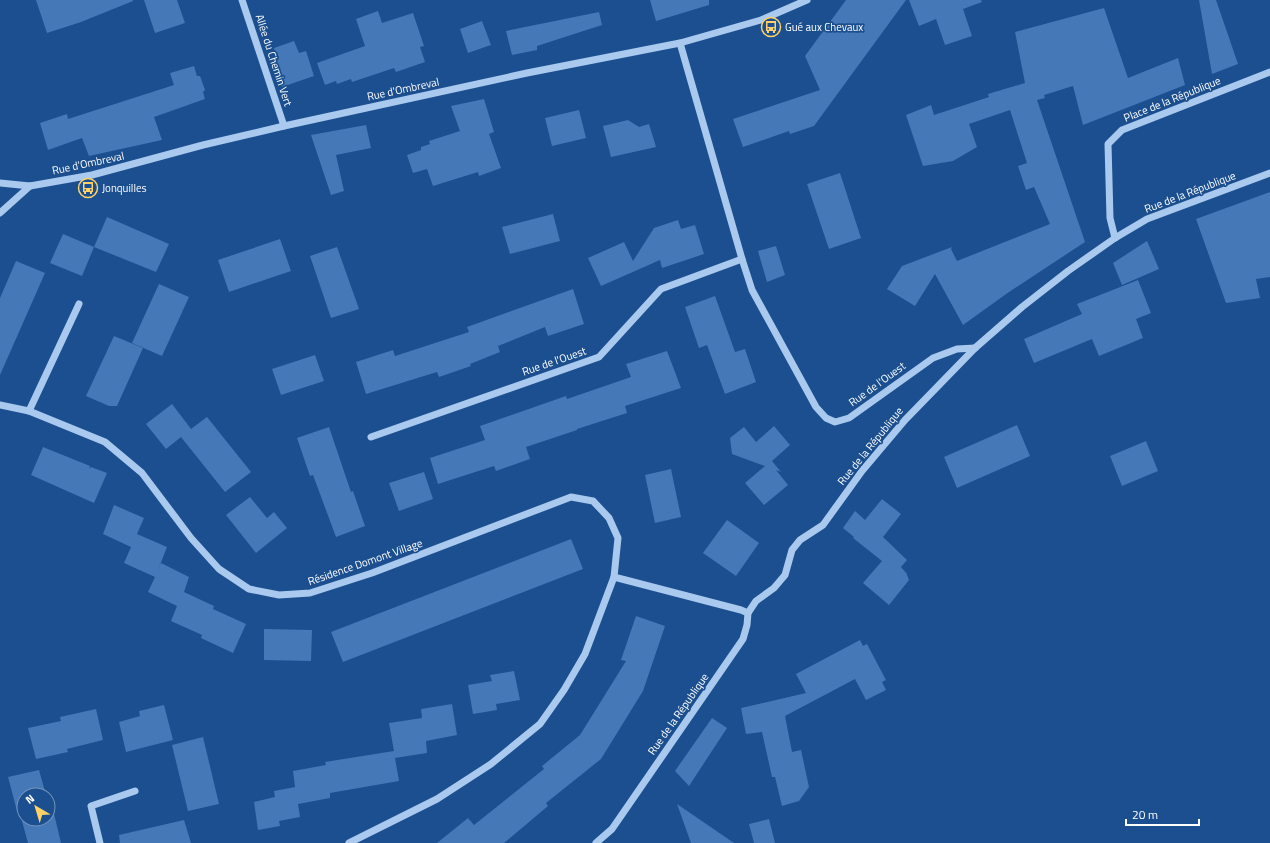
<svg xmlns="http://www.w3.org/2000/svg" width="1270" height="843" font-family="'Titillium Web',sans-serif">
	<rect width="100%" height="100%" fill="#1b4f8f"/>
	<!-- building -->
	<g fill="#4478b7">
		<path d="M 36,0 L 133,0 L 133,1 L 81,22 L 47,33 Z"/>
		<path d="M 144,0 L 177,0 L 185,23 L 155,33 Z"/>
		<path d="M 650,0 L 709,0 L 709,5 L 656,21 Z"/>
		<path d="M 846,0 L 906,0 L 814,126 L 790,134 L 789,131 L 743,147 L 733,119 L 820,90 L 805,56 Z"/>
		<path d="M 909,0 L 981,0 L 982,2 L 963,9 L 972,36 L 945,45 L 936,19 L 919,26 Z"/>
		<path d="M 1199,0 L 1216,0 L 1238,64 L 1212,74 Z"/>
		<path d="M 1104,8 L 1128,78 L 1178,58 L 1185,85 L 1083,125 L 1073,86 L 1044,95 L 1045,98 L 1037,100 L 1085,242 L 1009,292 L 963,325 L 935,274 L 915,306 L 887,289 L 902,266 L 952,247 L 951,249 L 957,261 L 1050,224 L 1034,187 L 1026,190 L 1018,166 L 1027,163 L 1010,110 L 969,124 L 977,147 L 953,161 L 923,166 L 906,115 L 931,105 L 934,115 L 989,97 L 988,94 L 1025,83 L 1015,32 Z"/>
		<path d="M 378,11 L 382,23 L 413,13 L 424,46 L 420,47 L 425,62 L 396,72 L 394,68 L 352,82 L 351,79 L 337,84 L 336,81 L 325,85 L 317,63 L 365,46 L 356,19 Z"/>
		<path d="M 599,12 L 602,25 L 537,46 L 537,50 L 512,55 L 506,31 Z"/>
		<path d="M 482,21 L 491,45 L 468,53 L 460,29 Z"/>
		<path d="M 294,41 L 299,53 L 306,51 L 314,76 L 282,87 L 273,62 L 278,60 L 274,48 Z"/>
		<path d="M 194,66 L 197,76 L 200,76 L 205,90 L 203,92 L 205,99 L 154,117 L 162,140 L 89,156 L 82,138 L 48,150 L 40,123 L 67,114 L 68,119 L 174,85 L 170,73 Z"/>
		<path d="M 484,99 L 494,132 L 489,134 L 501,168 L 479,176 L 478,172 L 433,186 L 427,169 L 413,173 L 407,155 L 421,150 L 421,147 L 430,144 L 429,141 L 460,131 L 451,106 Z"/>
		<path d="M 579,110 L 586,138 L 552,146 L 545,118 Z"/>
		<path d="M 628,120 L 639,127 L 649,124 L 656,147 L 611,157 L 603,126 Z"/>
		<path d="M 366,125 L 371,148 L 336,155 L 344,191 L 331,195 L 311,135 Z"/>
		<path d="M 840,173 L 861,238 L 829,249 L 807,184 Z"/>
		<path d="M 1270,192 L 1270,277 L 1256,279 L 1260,298 L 1226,303 L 1196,219 Z"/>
		<path d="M 553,214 L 560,241 L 510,254 L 502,227 Z"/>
		<path d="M 107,217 L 169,244 L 156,272 L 94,247 L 82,276 L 50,263 L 63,234 L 94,247 Z"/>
		<path d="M 678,220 L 681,229 L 695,225 L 704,254 L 662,268 L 660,260 L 601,286 L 588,258 L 624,242 L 633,261 L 654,228 Z"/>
		<path d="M 280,239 L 291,271 L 229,292 L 218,260 Z"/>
		<path d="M 1147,241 L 1159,269 L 1122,285 L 1113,263 Z"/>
		<path d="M 776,246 L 785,275 L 767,282 L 758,251 Z"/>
		<path d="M 337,247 L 359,309 L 331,318 L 310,256 Z"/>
		<path d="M 16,261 L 45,273 L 0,375 L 0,298 Z"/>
		<path d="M 1138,280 L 1151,313 L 1136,319 L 1143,338 L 1099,356 L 1092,339 L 1034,363 L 1024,339 L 1082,314 L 1077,304 Z"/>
		<path d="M 159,284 L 189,297 L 162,356 L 132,343 Z"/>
		<path d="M 573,289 L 584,324 L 548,336 L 545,327 L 498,346 L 500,352 L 470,364 L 471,366 L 439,377 L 437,372 L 366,394 L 356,362 L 393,350 L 395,356 L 469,332 L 467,327 Z"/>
		<path d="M 715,296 L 735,352 L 745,349 L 756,382 L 725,394 L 707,345 L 699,348 L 685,307 Z"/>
		<path d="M 114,336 L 143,348 L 117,406 L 109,406 L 86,396 Z"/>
		<path d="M 667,351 L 681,388 L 625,406 L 627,413 L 577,429 L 577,430 L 526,447 L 530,459 L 496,471 L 494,466 L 438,484 L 430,458 L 485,440 L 480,426 L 566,396 L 567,399 L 631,377 L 626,364 Z"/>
		<path d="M 315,355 L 324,381 L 281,395 L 272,369 Z"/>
		<path d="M 172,404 L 191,429 L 207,417 L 251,472 L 225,492 L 181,437 L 166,449 L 146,424 Z"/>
		<path d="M 1017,425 L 1030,456 L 957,488 L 944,457 Z"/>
		<path d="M 774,426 L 790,445 L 772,461 L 781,472 L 776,470 L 788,485 L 764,505 L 745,483 L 765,466 L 732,454 L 730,438 L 744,427 L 756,442 Z"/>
		<path d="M 329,427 L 351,492 L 353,491 L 365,526 L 336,537 L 313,475 L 310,476 L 297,438 Z"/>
		<path d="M 1146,441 L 1158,471 L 1122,486 L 1110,456 Z"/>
		<path d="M 43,447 L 90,466 L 89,469 L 91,467 L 107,473 L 94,503 L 31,475 Z"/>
		<path d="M 671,469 L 681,517 L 655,523 L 645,475 Z"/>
		<path d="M 424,472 L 433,499 L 399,511 L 389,483 Z"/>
		<path d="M 250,497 L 267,518 L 274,512 L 287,528 L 256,553 L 226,515 Z"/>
		<path d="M 882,499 L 901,514 L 883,537 L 907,560 L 901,567 L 907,574 L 907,575 L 909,580 L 889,605 L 863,583 L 882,561 L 853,538 L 854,537 L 843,528 L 855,511 L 865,520 Z"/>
		<path d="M 114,505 L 144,518 L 137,534 L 167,547 L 158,570 L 161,563 L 189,577 L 184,592 L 214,606 L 213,609 L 246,624 L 233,653 L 201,638 L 202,635 L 171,621 L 177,606 L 148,592 L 155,577 L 124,563 L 131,547 L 103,534 Z"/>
		<path d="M 727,520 L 759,543 L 736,576 L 703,553 Z"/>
		<path d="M 571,539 L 583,569 L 343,662 L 331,632 Z"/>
		<path d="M 636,616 L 665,626 L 643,691 L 601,759 L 546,803 L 548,806 L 504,843 L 437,843 L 468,818 L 474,825 L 544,769 L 542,766 L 580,735 L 626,661 L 621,660 Z"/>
		<path d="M 264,629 L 312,630 L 311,661 L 264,660 Z"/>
		<path d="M 860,640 L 863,646 L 867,644 L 886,680 L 882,682 L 886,690 L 866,700 L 855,679 L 785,716 L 792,752 L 801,750 L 809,787 L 799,801 L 782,806 L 775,777 L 772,777 L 762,732 L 746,734 L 741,708 L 806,693 L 796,674 Z"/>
		<path d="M 514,671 L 520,700 L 496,704 L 497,710 L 473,714 L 468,685 L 492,681 L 490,675 Z"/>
		<path d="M 452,704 L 457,735 L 426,741 L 427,753 L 395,758 L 399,781 L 330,793 L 330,798 L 298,804 L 300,817 L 279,821 L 280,826 L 258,830 L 254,802 L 275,797 L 274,791 L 295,787 L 293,771 L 326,765 L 325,762 L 394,751 L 389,723 L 422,718 L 421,709 Z"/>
		<path d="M 164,705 L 173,740 L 126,752 L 119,722 L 140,716 L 139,711 Z"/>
		<path d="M 96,709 L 103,740 L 67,749 L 68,752 L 36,759 L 28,728 L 61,721 L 60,717 Z"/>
		<path d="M 712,718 L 727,728 L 689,786 L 675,771 Z"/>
		<path d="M 203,737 L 219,804 L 188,811 L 172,745 Z"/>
		<path d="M 39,770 L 46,795 L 24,795 L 24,819 L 48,819 L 48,802 L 51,801 L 61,843 L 28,843 L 19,810 L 17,811 L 8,777 Z"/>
		<path d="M 677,804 L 734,843 L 691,843 Z"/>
		<path d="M 769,819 L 775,843 L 754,843 L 749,824 Z"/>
		<path d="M 184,820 L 191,843 L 120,843 L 119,835 Z"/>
	</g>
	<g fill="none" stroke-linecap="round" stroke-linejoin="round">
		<!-- minor -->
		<g stroke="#a9c9ee" stroke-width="7">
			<path d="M 242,0 L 284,126"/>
			<path d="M 680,43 L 742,259 L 752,290 L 816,407 L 826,418 L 835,422 L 849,418 L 933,358 L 957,349 L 975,348"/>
			<path d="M 0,183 L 30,186 L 92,175 L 203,145 L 284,126 L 527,73 L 680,43 L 761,20 L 807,0"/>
			<path d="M 0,213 L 30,186"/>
			<path d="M 1115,238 L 1110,218 L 1108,144 L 1122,130 L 1270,72"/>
			<path d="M 0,405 L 29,411 L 105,442 L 142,473 L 191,538 L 219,569 L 249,589 L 279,595 L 310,593 L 372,573 L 571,497 L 593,501 L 609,518 L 618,538 L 614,577 L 741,610 L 748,613"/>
			<path d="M 29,411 L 79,304"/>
			<path d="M 371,437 L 599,357 L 661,289 L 742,259"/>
			<path d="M 100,843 L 91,806 L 135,791"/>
			<path d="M 349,843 L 437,799 L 491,764 L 540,724 L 564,690 L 585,654 L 614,577"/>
			<path d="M 596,843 L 612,829 L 743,639 L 747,625 L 748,613 L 756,601 L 774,588 L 785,575 L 792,550 L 800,540 L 823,525 L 862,471 L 905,420 L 975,348 L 1022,307 L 1068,271 L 1115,238 L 1147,219 L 1270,173"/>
		</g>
	</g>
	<!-- icons -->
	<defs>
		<g id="bus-ring" transform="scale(1)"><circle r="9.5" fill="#1b4f8f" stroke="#ffd166" stroke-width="1.5"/><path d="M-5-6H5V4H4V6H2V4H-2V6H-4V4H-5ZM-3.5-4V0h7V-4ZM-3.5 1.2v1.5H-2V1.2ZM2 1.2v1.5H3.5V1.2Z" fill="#ffd166"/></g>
	</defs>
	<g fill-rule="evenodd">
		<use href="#bus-ring" x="771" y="27"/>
		<use href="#bus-ring" x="88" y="188"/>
	</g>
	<g text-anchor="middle" stroke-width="3.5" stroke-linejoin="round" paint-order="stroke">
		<!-- poi labels -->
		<g font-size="11" fill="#fff" stroke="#1b4f8f" text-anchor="start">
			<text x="785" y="31">Gué aux Chevaux</text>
			<text x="102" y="192">Jonquilles</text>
		</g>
		<!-- street labels -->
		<g font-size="11" fill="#fff" stroke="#1b4f8f">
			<text transform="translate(274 60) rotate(72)" y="4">Allée du Chemin Vert</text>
			<text transform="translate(403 89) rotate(-12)" y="4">Rue d'Ombreval</text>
			<text transform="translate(1172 99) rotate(-22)" y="4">Place de la République</text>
			<text transform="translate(88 163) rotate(-12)" y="4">Rue d'Ombreval</text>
			<text transform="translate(1190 192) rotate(-21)" y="4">Rue de la République</text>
			<text transform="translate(554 361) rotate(-19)" y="4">Rue de l'Ouest</text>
			<text transform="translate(877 384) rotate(-36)" y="4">Rue de l'Ouest</text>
			<text transform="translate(870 446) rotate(-51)" y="4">Rue de la République</text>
			<text transform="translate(365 562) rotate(-19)" y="4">Résidence Domont Village</text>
			<text transform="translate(678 714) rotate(-55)" y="4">Rue de la République</text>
		</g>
	</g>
	<!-- north arrow -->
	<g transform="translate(36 807) rotate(322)"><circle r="19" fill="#1b4f8f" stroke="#7695bc"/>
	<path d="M0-3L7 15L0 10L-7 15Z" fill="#ffd166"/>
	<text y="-6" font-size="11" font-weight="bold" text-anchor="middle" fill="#ffffff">N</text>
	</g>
	<!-- scale -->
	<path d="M1126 819v6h73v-6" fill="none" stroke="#ffffff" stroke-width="2"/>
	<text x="1132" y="819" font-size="12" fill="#ffffff" stroke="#1b4f8f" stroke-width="3" paint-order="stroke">20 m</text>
</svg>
